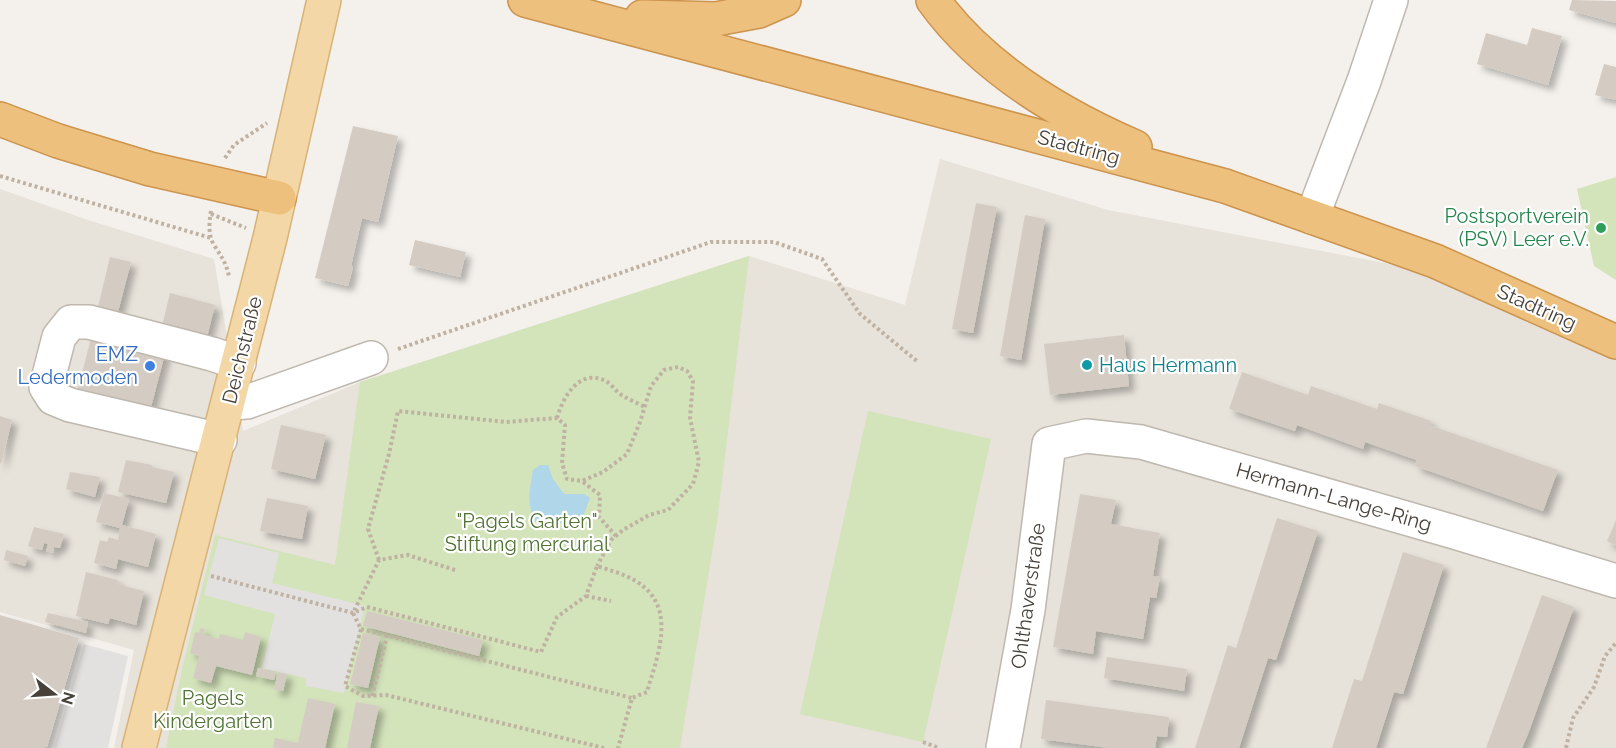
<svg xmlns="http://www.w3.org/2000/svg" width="1616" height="748" font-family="Raleway,sans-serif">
	<defs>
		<filter id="shadow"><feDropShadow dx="5.5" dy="5.5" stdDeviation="3" flood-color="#0004"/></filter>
	</defs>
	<rect width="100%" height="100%" fill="#f4f1ec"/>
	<!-- residential -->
	<path fill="#e7e2da" d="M 940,159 L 1108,210 L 1426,271 L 1616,351 L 1616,748 L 114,748 L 134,650 L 0,612 L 0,189 L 88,220 L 214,259 L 243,431 L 360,382 L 749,256 L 905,305 Z"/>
	<!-- green -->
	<g fill="#d3e3ba">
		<path d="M 1616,177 L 1616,280 L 1594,266 L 1577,189 Z"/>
		<path d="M 749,256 L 717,523 L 680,748 L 166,748 L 183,665 L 215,535 L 335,565 L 360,382 Z"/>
		<path d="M 868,411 L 991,439 L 923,742 L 800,714 Z"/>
	</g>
	<!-- parking -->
	<g fill="#e3e1df">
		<path d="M 219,538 L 279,553 L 272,583 L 365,606 L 344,693 L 306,686 L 306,678 L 262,668 L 275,614 L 204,595 Z"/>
		<path d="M 84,644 L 128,656 L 108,748 L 54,748 Z"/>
	</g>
	<!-- water -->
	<path fill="#b0d6e9" d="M 540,465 L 548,465 L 553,479 L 564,494 L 584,494 L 590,498 L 584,514 C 569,524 552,526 535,521 C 526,503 530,488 533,470 Z"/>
	<!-- building -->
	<g fill="#d4ccc2" filter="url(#shadow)">
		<path d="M 1572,0 L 1616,1 L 1616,23 L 1569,10 Z"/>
		<path d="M 1532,28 L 1562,36 L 1548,85 L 1477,64 L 1486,33 L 1527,45 Z"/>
		<path d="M 1604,64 L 1616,67 L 1616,100 L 1595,95 Z"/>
		<path d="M 353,126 L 398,136 L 378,222 L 362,218 L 351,266 L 353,267 L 348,286 L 315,278 Z"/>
		<path d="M 976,203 L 997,207 L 973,333 L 952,329 Z"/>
		<path d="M 1025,215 L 1045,219 L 1021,360 L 1000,356 Z"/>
		<path d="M 415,240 L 466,252 L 460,277 L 409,265 Z"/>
		<path d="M 110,257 L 131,262 L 118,312 L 98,307 Z"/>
		<path d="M 170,293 L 215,305 L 207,337 L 162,326 Z"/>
		<path d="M 94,327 L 167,346 L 150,411 L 77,392 Z"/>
		<path d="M 1124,335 L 1129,386 L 1050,395 L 1044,344 Z"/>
		<path d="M 1242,372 L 1308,395 L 1311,386 L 1377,409 L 1379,403 L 1431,421 L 1429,425 L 1558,470 L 1543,511 L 1415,466 L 1417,460 L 1365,442 L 1363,449 L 1297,425 L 1295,431 L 1229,409 Z"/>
		<path d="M 0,416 L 12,420 L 1,464 L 0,463 Z"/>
		<path d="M 281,425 L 326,435 L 315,479 L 271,469 Z"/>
		<path d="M 126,460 L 152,465 L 152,467 L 174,472 L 166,503 L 118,492 Z"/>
		<path d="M 70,472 L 100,477 L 95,497 L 66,489 Z"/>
		<path d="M 104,493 L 129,499 L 122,525 L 156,534 L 148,567 L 118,559 L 116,569 L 94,563 L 100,540 L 107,542 L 109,537 L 118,540 L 120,528 L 96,522 Z"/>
		<path d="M 1080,494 L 1116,500 L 1111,524 L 1160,533 L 1153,576 L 1160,577 L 1156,598 L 1150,597 L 1143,639 L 1096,631 L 1093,654 L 1053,647 Z"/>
		<path d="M 267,498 L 308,506 L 302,539 L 260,531 Z"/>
		<path d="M 1277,518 L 1318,531 L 1276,660 L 1268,658 L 1239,748 L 1195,748 L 1228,645 L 1236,648 Z"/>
		<path d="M 1616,520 L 1616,546 L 1607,541 Z"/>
		<path d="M 34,527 L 64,534 L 60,548 L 54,547 L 53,553 L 46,551 L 48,544 L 44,543 L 42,550 L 28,546 Z"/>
		<path d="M 6,550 L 28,556 L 25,566 L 4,560 Z"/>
		<path d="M 1403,552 L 1444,565 L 1403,694 L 1394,692 L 1376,748 L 1332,748 L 1354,679 L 1362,681 Z"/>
		<path d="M 86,572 L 118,580 L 117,584 L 144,591 L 136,625 L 110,618 L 108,624 L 76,616 Z"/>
		<path d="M 1542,595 L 1574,607 L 1528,734 L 1522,748 L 1486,748 Z"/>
		<path d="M 367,611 L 483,640 L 479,656 L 363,626 Z"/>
		<path d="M 48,613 L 88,622 L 86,633 L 45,622 Z"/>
		<path d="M 0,615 L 79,638 L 47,747 L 45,746 L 44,748 L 0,748 Z"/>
		<path d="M 200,628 L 205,629 L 203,635 L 219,639 L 220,634 L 243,640 L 245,632 L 261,637 L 252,675 L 216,666 L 211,683 L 193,678 L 199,656 L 190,653 L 195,632 L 199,633 Z"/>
		<path d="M 363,633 L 380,637 L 368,688 L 350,684 Z"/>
		<path d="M 1107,657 L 1187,669 L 1184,691 L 1104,678 Z"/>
		<path d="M 258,668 L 275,671 L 274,680 L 256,676 Z"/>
		<path d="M 278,672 L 287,674 L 283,691 L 274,690 Z"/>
		<path d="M 308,698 L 335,704 L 325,748 L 273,748 L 275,738 L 298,743 Z"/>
		<path d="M 1046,700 L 1169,717 L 1167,737 L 1157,736 L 1155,748 L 1109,748 L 1041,739 Z"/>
		<path d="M 356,702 L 379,706 L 370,748 L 347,748 Z"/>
	</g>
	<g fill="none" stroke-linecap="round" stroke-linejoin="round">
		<!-- minor casing -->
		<g stroke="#beb8af" stroke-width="36">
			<g id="minor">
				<path d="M 1312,217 L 1364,81 L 1391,0"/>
				<path d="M 229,403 L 247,402 L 371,358"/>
				<path d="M 220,440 L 70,405 L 53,398 L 46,387 L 59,337 L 71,322 L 89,322 L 212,354 L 239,363"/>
				<path d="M 1003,748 L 1028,610 L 1049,444 L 1086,436 L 1141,442 L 1454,532 L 1616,581"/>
			</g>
		</g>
		<!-- major casing -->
		<g stroke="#d7b377" stroke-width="36">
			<path id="major" d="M 139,748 L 270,238 L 324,0"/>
		</g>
		<!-- highway casing -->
		<g stroke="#cc944e" stroke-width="36">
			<g id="highway">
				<path d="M 525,0 L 1225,186 L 1435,261 L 1616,342"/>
				<path d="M 933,0 C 982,68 1059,114 1135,147"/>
				<path d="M 642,17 L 716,19 L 759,11 L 784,0"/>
				<path d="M 0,119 L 58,141 L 150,169 L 279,198"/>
			</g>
		</g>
		<!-- path -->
		<g stroke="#bfb2a2" stroke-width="4" stroke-dasharray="3 3" stroke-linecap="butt">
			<path d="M 225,158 L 234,145 L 267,123"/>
			<path d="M 0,176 L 211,238"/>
			<path d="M 211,211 C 209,223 208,235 214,245 C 221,256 227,264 229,277"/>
			<path d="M 211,214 L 246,228"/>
			<path d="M 398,349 L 711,242 L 774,242 L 822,259 L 860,314 L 918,362"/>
			<path d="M 557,418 C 563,397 579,368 606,381 C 611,384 615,390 620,394 C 628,399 637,403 645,407"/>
			<path d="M 583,482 L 600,495 L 599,517 L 616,536"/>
			<path d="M 379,560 L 368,529 L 389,454 L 398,411 L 506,422 L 557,418 L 565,425 L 562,463 L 567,479 L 582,481 L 603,472 L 627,454 L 640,422 L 651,386 L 664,370 L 678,367 L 687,371 L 693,381 L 690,418 L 699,462 L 693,484 L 668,510 L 649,515 L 623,530 L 611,540 L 597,566"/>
			<path d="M 455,570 L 408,555 L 379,560 L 353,613 L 361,629 L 345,686 L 363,696 L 386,695 L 604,748"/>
			<path d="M 211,576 L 353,613 L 367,607 L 541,652 L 557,617 L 586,596 L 597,566 C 612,571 632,576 644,587 C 676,614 656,660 647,692 L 632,698 L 618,748"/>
			<path d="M 586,596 L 611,601"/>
			<path d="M 361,629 L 632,698"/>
			<path d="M 372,696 L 387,636"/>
			<path d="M 923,742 L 939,748"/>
			<path d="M 1566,748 L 1573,718 L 1594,687 L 1605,656 L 1616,643"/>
		</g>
		<!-- minor -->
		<use href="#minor" stroke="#fff" stroke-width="33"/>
		<!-- major -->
		<use href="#major" stroke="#f3d7a6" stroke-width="33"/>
		<!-- highway -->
		<use href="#highway" stroke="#edc07d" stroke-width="33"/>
	</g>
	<!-- markers -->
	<circle fill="#2e9e5b" stroke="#fff" stroke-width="2" cx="1601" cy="228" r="6"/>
	<circle fill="#0f9aa8" stroke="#fff" stroke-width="2" cx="1087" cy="365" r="6"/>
	<circle fill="#3f7fe0" stroke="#fff" stroke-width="2" cx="150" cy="366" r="6"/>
	<g text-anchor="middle" stroke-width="4.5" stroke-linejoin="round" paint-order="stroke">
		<!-- street labels -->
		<g font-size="20" fill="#47413a" stroke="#fff">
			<text transform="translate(1079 147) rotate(15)" y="7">Stadtring</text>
			<text transform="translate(1537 307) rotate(24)" y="7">Stadtring</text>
			<text transform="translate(242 350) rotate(-76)" y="7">Deichstraße</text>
			<text transform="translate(1334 497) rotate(16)" y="7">Hermann-Lange-Ring</text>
			<text transform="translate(1028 596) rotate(-82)" y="7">Ohlthaverstraße</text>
		</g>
		<!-- leisure labels -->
		<g font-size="20" fill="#27864d" stroke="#fff" text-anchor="end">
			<text x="1589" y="223">Postsportverein<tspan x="1589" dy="23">(PSV) Leer e.V.</tspan></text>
		</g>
		<!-- shop labels -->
		<g font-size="20" fill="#366cbe" stroke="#fff" text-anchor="end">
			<text x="138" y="361">EMZ<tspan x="138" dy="23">Ledermoden</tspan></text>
		</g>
		<!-- culture labels -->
		<g font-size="20" fill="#0d838f" stroke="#fff" text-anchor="start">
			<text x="1099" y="372">Haus Hermann</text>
		</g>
		<!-- park labels -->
		<g font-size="20" fill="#507333" stroke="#fff">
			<text x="527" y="528">"Pagels Garten"<tspan x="527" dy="23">Stiftung mercurial</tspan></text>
			<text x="213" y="705">Pagels<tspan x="213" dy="23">Kindergarten</tspan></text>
		</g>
	</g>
	<!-- north arrow -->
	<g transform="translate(54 694) rotate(107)" stroke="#ffffff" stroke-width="4.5" paint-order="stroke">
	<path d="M0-4.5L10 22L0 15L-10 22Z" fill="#47413a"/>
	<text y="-9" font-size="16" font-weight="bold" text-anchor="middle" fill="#47413a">N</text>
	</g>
</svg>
